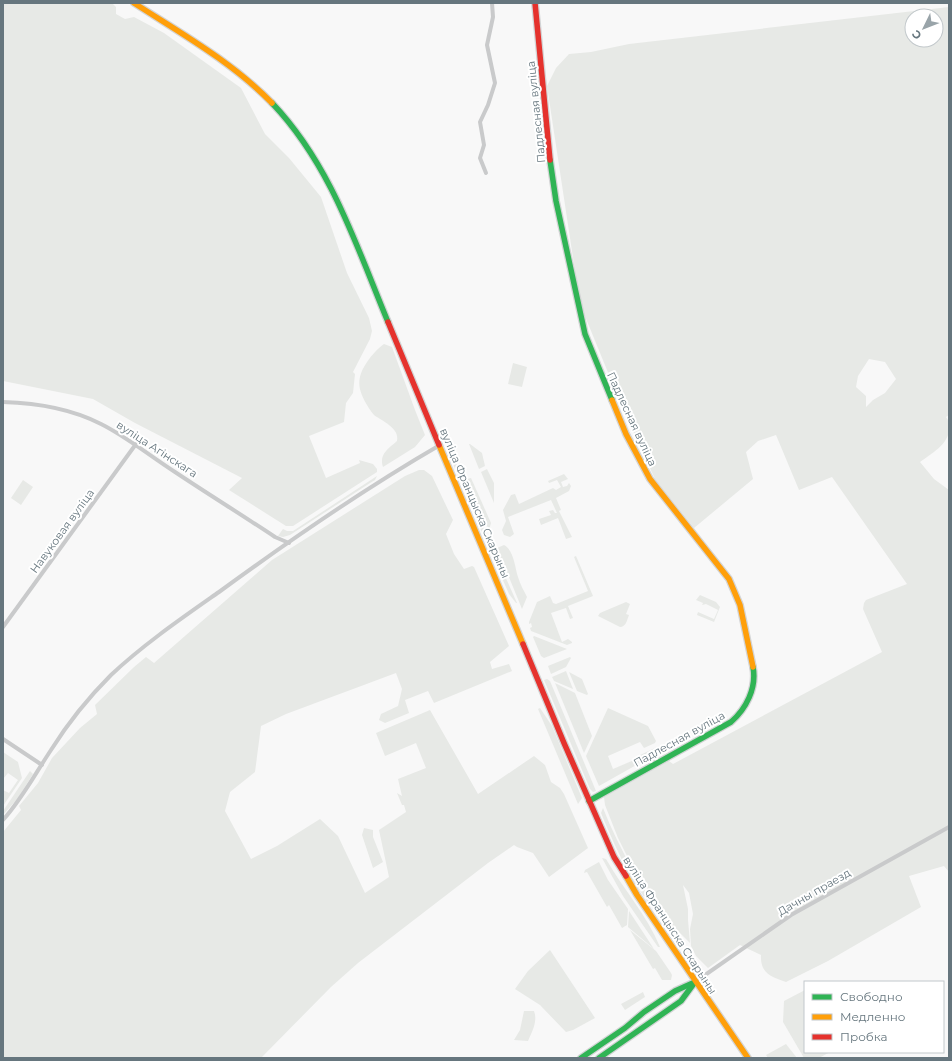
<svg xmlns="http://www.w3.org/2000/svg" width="952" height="1061" font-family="Montserrat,sans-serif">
	<rect width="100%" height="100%" fill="#f8f8f8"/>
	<!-- green -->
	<g fill="#e7e9e6" fill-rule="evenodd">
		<path d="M 3,3 L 112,3 L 116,7 L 116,14 L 125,19 L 134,17 L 164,33 L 241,88 L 265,134 L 289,158 L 321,197 L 347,273 L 369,318 L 372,331 L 370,339 L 353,372 L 355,374 L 353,393 L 346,403 L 344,422 L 309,436 L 326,478 L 360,463 L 359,460 L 373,464 L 377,469 L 377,472 L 293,526 L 286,526 L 229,490 L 242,478 L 135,423 L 93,399 L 3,381 Z"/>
		<path d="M 949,7 L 949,415 L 946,417 C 949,421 949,424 949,429 C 949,444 931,454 920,462 L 934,479 L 949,490 L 949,872 L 944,866 L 909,876 L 921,907 L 828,961 L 786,982 C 771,977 760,973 761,955 L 740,945 L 708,968 L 696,956 L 691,946 L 690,929 L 693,914 L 689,893 L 683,885 L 688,909 L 688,920 L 690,943 L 668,921 L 632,866 L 618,838 L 605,805 L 604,797 L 669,761 L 673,764 L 882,652 L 863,609 L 864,603 L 866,600 L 907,584 L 832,477 L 799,490 L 776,435 L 758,441 L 746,452 L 753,479 L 694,528 L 655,479 L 625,414 L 580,304 L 547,86 L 556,68 L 569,54 L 591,52 L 629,44 ZM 912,16 L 936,16 L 936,40 L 912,40 ZM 869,359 L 885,362 L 896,379 L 885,393 L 873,400 L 866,407 L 866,396 L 856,387 L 858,376 Z"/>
		<path d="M 384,344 L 392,347 L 415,410 L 425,435 L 415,447 L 383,467 C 379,454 388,449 397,441 C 400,428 382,421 374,415 C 371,412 369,408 367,405 C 359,391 356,381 364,367 C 369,358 376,350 384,344 Z"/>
		<path d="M 513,363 L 527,367 L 522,387 L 508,384 Z"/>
		<path d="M 469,444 L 470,444 L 482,453 L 485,466 L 479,469 Z"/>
		<path d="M 453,456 L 491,544 L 487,544 L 451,459 Z"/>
		<path d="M 487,469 L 494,483 L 494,503 L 481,472 Z"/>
		<path d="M 419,470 L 424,470 L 432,476 L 453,520 L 446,534 L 454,554 L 464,569 L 472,566 L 474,567 L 509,646 L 490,662 L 492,669 L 509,664 L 512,671 L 434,703 L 428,691 L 405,700 L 409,713 L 385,723 L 379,720 L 381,714 L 398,706 L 402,689 L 396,673 L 286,714 L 261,726 L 255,772 L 230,792 L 225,811 L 251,859 L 277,846 L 320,819 L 338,836 L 365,893 L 389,877 L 379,830 L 406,812 L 404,805 L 402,805 L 397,793 L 402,796 L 398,779 L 426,768 L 416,743 L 385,756 L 376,733 L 430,710 L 478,794 L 534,756 L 545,765 L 551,782 L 560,788 L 564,794 L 588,848 L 549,877 L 533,853 L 517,847 L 514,845 L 488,863 L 358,963 L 331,987 L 261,1058 L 3,1058 L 3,832 L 21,810 L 19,806 L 38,783 L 52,758 L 80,728 L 97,714 L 95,705 L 134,667 L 146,657 L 154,663 L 272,560 L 405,476 Z"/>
		<path d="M 564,474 L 568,479 L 561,482 L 563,487 L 567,486 L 569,483 L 571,486 L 569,491 L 556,498 L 561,510 L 559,511 L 572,537 L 566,539 L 558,518 L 541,525 L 539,519 L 551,515 L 549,511 L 553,510 L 555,513 L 557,513 L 551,500 L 508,517 L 514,534 L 510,537 L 504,535 L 502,530 L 506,521 L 503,510 L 511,495 L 515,494 L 519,504 L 553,488 L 556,490 L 561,487 L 557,480 L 549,483 L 548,481 Z"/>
		<path d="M 377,476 L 375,480 L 370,483 L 290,535 L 283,537 L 278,536 L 283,529 L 287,531 L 293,531 Z"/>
		<path d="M 471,478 L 491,523 L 489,530 L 467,481 L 467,479 Z"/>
		<path d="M 23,480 L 33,487 L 21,505 L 11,498 Z"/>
		<path d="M 504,545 C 514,550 515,568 518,577 C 520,584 524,591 527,597 L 522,609 L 497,548 Z"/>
		<path d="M 493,549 L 517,603 L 516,603 L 509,594 L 491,553 Z"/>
		<path d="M 576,556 L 593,596 L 568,606 L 573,618 L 570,619 L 566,608 L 551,613 L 562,642 L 568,639 L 572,642 L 572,643 L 567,645 L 531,631 L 530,628 L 532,627 L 531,623 L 529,624 L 529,622 L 537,602 L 550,596 L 553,603 L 556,604 L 588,591 L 574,557 Z"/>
		<path d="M 700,595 L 716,602 L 720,607 L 714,622 L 697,615 L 698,612 L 714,619 L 718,610 L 706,604 L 702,605 L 703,603 L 696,600 Z"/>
		<path d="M 626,602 L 630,604 L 626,614 L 629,615 C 627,620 626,627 620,627 L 598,616 L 600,613 Z"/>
		<path d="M 534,636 L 567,649 L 544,658 L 541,656 L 533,637 Z"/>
		<path d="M 570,657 L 571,658 L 566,667 L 551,674 L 548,666 Z"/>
		<path d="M 566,671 L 573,689 L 554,681 L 552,677 Z"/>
		<path d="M 569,672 L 582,679 L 588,694 L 587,695 L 577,691 Z"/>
		<path d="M 547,679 L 550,681 L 596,791 L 593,792 L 590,789 L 544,680 Z"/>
		<path d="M 555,683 L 575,693 L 592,736 L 584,753 Z"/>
		<path d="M 540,708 L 552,726 L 582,798 L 578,804 L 538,709 Z"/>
		<path d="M 608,708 L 648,726 L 656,741 L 655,743 L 644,748 L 640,742 L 608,756 L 613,769 L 634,760 L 634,758 L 659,746 L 662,746 L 663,750 L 599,786 L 586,756 Z"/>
		<path d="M 3,752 L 18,762 L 22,778 L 3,806 L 3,790 L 9,793 L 18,780 L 8,773 L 3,779 Z"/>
		<path d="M 30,771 L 33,774 L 18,798 L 3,815 L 3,811 Z"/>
		<path d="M 603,808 C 620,851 643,890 670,927 C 637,896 618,854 601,813 Z"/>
		<path d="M 364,828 L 373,830 L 373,837 L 383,862 L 373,868 L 362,835 Z"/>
		<path d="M 602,858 L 606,859 C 623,889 647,915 660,947 L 658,947 L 623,896 Z"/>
		<path d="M 599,862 L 608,880 L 628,909 L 627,925 L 622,928 L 609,905 L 607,907 L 587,872 L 584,873 L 585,870 Z"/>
		<path d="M 629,911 L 654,949 L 628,927 Z"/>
		<path d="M 630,930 L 656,951 L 671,973 L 672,975 L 671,980 L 662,980 L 655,968 L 653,969 Z"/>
		<path d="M 550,950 L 595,1018 L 573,1030 L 566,1032 L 540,1005 L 515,989 L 528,971 Z"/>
		<path d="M 805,990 L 805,1052 L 830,1052 L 819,1058 L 804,1058 L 783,1022 L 784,1001 Z"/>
		<path d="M 643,992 L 645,997 L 625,1010 L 621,1004 Z"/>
		<path d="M 524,1011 L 534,1011 C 538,1021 532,1032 528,1041 L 514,1040 L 520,1030 Z"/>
		<path d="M 786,1044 L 797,1058 L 768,1058 L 766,1055 Z"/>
	</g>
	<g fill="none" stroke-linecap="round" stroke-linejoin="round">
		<!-- fast casing -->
		<g stroke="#d3d4d5" stroke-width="8">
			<g id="fast">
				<path d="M 272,103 C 331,165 356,245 388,322"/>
				<path d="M 550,160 L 556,201 L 585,334 L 612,400"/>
				<path d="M 589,801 L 731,722 C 746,709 757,688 753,667"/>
				<path d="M 581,1058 L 625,1028 L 644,1012 L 675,991 L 695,982"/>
				<path d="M 599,1058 L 681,1001 L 695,982"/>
			</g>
		</g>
		<!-- slow casing -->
		<g stroke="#d3d4d5" stroke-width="8">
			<g id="slow">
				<path d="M 134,3 C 182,34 232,62 272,103"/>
				<path d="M 612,400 L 626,434 L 650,479 L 729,579 L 740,605 L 753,667"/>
				<path d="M 439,445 L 523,644"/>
				<path d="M 626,876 L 637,895 L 748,1058"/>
			</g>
		</g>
		<!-- jam casing -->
		<g stroke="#d3d4d5" stroke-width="8">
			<g id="jam">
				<path d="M 535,3 L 550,160"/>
				<path d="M 388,322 L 439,445"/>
				<path d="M 523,644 L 564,743 L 614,857 L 626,876"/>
			</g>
		</g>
		<!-- street -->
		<g stroke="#c9cacb" stroke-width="4">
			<path d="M 486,173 L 480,158 L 484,145 L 480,122 L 488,105 L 495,83 L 487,45 L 493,17 L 492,3"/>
			<path d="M 3,402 C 37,403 70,408 101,424 C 127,437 150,456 175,472 C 208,494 242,515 275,537 L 289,543"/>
			<path d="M 3,627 L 136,444"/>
			<path d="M 3,739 L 42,765"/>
			<path d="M 3,820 C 22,799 35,774 51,750 C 68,723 88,698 111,675 C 144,644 182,618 219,592 C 290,540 364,489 440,445"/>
			<path d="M 695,982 L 791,915 L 949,827"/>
		</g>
		<!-- fast -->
		<use href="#fast" stroke="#30b455" stroke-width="5.5"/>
		<!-- slow -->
		<use href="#slow" stroke="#ff9f0a" stroke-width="5.5"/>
		<!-- jam -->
		<use href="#jam" stroke="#e5322d" stroke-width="5.5"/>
	</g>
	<g text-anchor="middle" stroke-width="4" stroke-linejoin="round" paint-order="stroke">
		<!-- street labels -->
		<g font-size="11" fill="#66767e" stroke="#fff">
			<text transform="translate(536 112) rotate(-96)" y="4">Падлесная вуліца</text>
			<text transform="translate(632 419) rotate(65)" y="4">Падлесная вуліца</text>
			<text transform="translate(157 449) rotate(33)" y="4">вуліца Агінскага</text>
			<text transform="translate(475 503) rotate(67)" y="4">вуліца Францыска Скарыны</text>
			<text transform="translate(62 531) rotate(-54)" y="4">Навуковая вуліца</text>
			<text transform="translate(679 739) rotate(-29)" y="4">Падлесная вуліца</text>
			<text transform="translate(814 892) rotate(-30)" y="4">Дачны праезд</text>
			<text transform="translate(670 925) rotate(57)" y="4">вуліца Францыска Скарыны</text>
		</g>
	</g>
	<!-- border -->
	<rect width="952" height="1061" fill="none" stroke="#66767e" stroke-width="8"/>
	<!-- legend -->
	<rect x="804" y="981" width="140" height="72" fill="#ffffff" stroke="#c2c8cb"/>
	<rect x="812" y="994" width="20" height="6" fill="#30b455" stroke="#c2c8cb"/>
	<text x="840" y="1001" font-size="12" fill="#66767e">Свободно</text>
	<rect x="812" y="1014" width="20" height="6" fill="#ff9f0a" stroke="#c2c8cb"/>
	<text x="840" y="1021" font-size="12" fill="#66767e">Медленно</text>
	<rect x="812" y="1034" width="20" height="6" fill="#e5322d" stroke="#c2c8cb"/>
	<text x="840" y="1041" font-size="12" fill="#66767e">Пробка</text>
	<!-- north arrow -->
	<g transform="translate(924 28) rotate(227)"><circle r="19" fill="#ffffff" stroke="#c2c8cb"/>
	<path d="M0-3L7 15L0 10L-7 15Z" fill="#99a4a9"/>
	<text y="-6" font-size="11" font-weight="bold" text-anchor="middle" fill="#66767e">С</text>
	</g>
</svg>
